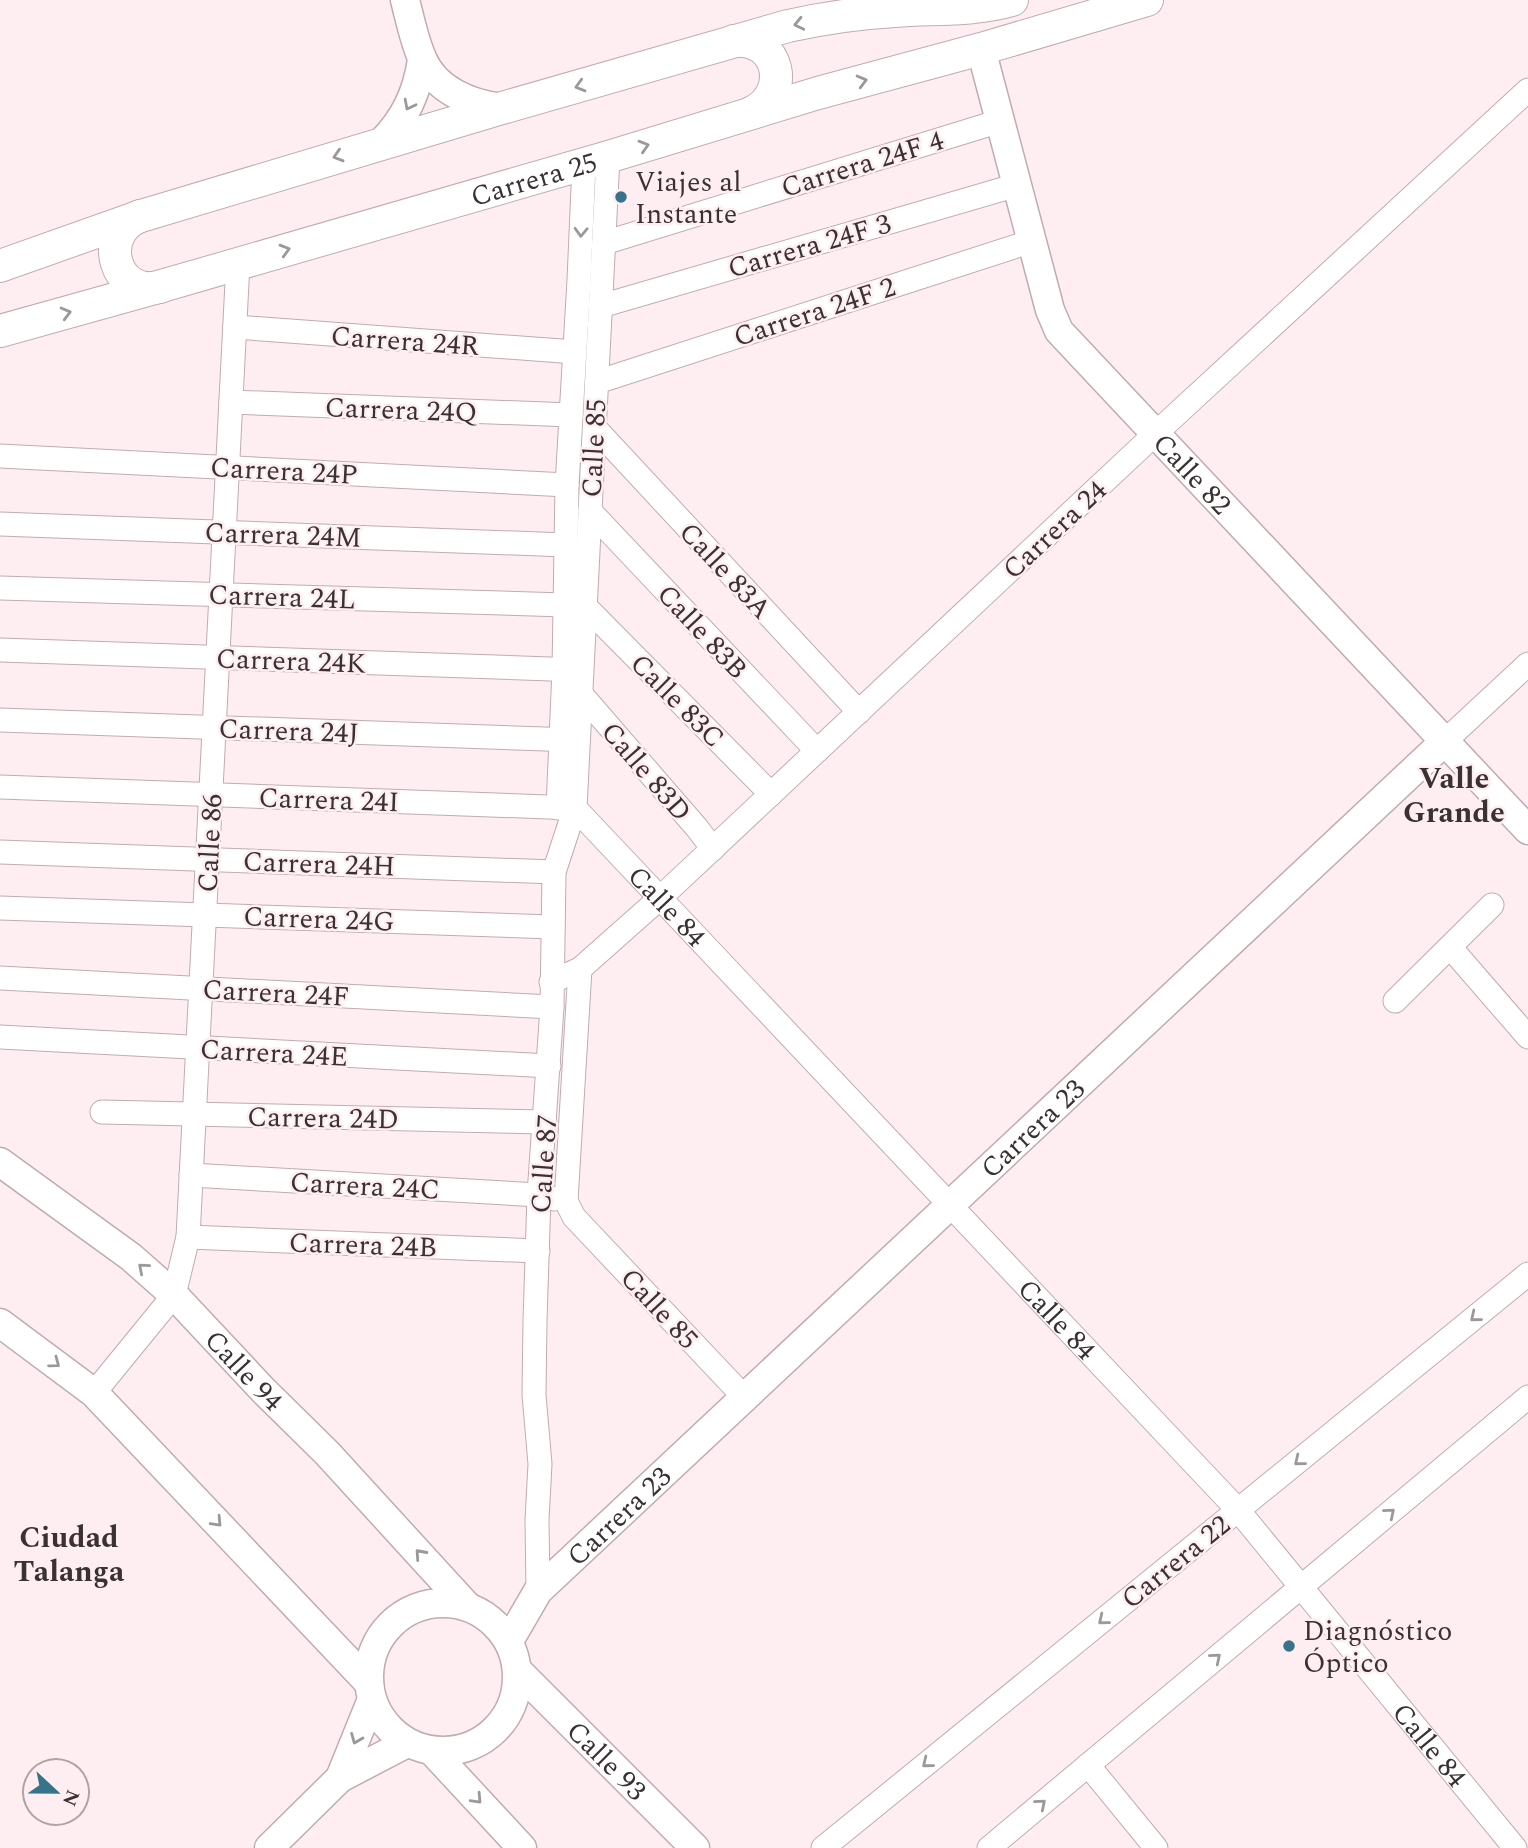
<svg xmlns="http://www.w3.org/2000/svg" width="1528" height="1848" font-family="Spectral,serif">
	<rect width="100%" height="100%" fill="#ffeef1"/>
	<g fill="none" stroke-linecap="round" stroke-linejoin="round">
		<!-- minor casing -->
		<g stroke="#c0acb0" stroke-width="25">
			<g id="minor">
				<path d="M 604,243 L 1000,121"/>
				<path d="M 601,306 L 1017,185"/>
				<path d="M 235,327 L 575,352"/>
				<path d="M 597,382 L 1032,241"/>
				<path d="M 231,402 L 571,415"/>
				<path d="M 595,428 L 859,712"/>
				<path d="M 0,456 L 567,485"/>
				<path d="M 590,511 L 817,751"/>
				<path d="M 0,524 L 566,545"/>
				<path d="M 0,588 L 565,605"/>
				<path d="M 585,606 L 771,794"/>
				<path d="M 0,650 L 579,670"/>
				<path d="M 581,694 L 697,828 L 713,849"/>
				<path d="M 0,720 L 575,740"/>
				<path d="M 1444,742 L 1528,664"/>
				<path id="s1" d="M 0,787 L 575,808 L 1238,1510 L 1515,1848"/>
				<path d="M 558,808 L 564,670 L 567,485 L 579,280 L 584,164"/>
				<path d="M 0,852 L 554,872"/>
				<path d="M 0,908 L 553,927"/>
				<path d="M 1450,947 L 1528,1037"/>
				<path d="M 580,969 L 566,1201 L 574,1217 L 745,1398"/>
				<path d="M 0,978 L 552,1007"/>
				<path d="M 551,982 L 580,969 L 660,898 L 1155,434 L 1528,90"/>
				<path d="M 1395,1001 L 1492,905"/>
				<path d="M 0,1037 L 549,1066"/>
				<path d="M 102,1112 L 545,1122"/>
				<path d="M 191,1175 L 539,1195 L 555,1199"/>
				<path d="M 188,1237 L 538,1251"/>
				<path d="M 94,1393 L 174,1295 L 188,1237 L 238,263"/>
				<path d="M 538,1591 L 537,1520 L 540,1464 L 534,1395 L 535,1321 L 539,1195 L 552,1007 L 554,872 L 575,808 L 608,157"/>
				<path d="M 1088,1765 L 1156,1848"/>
				<path d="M 823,1848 L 1528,1274"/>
				<path d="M 989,1848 L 1528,1397"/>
			</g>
		</g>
		<!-- tertiary casing -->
		<g stroke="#c0acb0" stroke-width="31">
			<g id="tertiary">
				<path d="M 405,0 C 410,19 414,40 422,58 C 435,90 470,104 502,108"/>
				<path id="s2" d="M 981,49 L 1050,310 L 1059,331 L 1528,830"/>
				<path d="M 381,143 C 405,119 417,93 422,60"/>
				<path id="s3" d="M 0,1162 L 131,1257 L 174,1295 L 263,1390 L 327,1453 L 466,1605"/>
				<path d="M 0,1323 L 94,1393 L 369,1683"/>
				<circle cx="443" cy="1677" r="74"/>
				<path id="s4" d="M 509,1641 L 538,1591 L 1444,742"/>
				<path id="s5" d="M 518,1671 L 695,1848"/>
				<path d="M 432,1751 L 522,1848"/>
				<path d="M 340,1778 L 372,1699"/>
				<path d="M 269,1848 L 340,1778 L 407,1743"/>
			</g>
		</g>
		<!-- secondary casing -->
		<g stroke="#c0acb0" stroke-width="34">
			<g id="secondary">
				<path d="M 734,41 C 780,37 792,94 751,113"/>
				<path d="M 140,216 C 96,234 115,298 160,287"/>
				<path d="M 0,266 L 141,216 L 502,108 L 788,26 C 824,18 859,13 895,11 C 934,8 974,11 1012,0"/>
				<path id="s6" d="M 0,331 L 165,285 L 608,157 L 818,93 L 981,49 L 1147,0"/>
			</g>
		</g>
		<!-- minor -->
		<use href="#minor" stroke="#fff" stroke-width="23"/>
		<!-- tertiary -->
		<use href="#tertiary" stroke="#fff" stroke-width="28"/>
		<!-- secondary -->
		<use href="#secondary" stroke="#fff" stroke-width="32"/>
	</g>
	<!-- one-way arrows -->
	<defs><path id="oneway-chevron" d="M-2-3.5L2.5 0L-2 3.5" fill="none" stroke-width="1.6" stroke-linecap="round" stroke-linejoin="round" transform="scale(1.75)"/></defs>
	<g stroke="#9c9898">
		<use href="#oneway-chevron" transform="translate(799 24) rotate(167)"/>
		<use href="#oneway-chevron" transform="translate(862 81) rotate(-15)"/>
		<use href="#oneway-chevron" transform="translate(580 86) rotate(164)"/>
		<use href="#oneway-chevron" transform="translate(409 105) rotate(117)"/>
		<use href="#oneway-chevron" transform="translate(644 146) rotate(-17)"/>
		<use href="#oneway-chevron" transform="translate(338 156) rotate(163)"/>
		<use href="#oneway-chevron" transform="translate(581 232) rotate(92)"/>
		<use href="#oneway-chevron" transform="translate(285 250) rotate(-16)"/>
		<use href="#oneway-chevron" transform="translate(66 313) rotate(-15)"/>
		<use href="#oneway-chevron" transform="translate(143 1268) rotate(-139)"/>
		<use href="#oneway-chevron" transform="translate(1475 1317) rotate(141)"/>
		<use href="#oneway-chevron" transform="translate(55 1363) rotate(37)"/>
		<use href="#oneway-chevron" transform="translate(1299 1461) rotate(141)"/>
		<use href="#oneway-chevron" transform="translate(1390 1513) rotate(-40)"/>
		<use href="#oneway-chevron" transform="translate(217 1522) rotate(47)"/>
		<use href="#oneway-chevron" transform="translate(420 1554) rotate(-132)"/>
		<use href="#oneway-chevron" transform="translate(1103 1620) rotate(141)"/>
		<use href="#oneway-chevron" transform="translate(1216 1658) rotate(-40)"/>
		<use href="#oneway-chevron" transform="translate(356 1739) rotate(112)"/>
		<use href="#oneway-chevron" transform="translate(927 1763) rotate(141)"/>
		<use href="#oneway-chevron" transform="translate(477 1799) rotate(47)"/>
		<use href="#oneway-chevron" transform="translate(1041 1804) rotate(-40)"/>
	</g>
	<!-- markers -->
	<g fill="#37738a" stroke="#ffeef1" stroke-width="2.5">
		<circle cx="621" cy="197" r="7"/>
		<circle cx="1289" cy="1646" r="7"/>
	</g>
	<g text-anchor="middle" stroke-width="5" stroke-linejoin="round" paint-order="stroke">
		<!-- street labels -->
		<g font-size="28" fill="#393132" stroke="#ffeef1">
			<text transform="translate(862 163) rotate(-17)" y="10">Carrera 24F 4</text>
			<text dy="10" stroke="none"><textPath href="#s6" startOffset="555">Carrera 25</textPath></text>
			<text transform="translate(809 245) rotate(-16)" y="10">Carrera 24F 3</text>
			<text transform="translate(814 311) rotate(-18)" y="10">Carrera 24F 2</text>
			<text transform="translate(405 340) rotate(4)" y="10">Carrera 24R</text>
			<text transform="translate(401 409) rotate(2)" y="10">Carrera 24Q</text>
			<text transform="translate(593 448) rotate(-87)" y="10">Calle 85</text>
			<text transform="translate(284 470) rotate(3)" y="10">Carrera 24P</text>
			<text dy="10" stroke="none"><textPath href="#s2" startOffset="488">Calle 82</textPath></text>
			<text transform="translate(1054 529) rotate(-43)" y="10">Carrera 24</text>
			<text transform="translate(283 534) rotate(2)" y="10">Carrera 24M</text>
			<text transform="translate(726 570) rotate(47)" y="10">Calle 83A</text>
			<text transform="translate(282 596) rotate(2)" y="10">Carrera 24L</text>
			<text transform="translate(703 631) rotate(47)" y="10">Calle 83B</text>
			<text transform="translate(291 660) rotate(2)" y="10">Carrera 24K</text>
			<text transform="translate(678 700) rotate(45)" y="10">Calle 83C</text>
			<text transform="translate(289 730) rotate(2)" y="10">Carrera 24J</text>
			<text transform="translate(647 771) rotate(49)" y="10">Calle 83D</text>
			<text transform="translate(329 799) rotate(2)" y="10">Carrera 24I</text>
			<text transform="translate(209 843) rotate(-87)" y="10">Calle 86</text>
			<text transform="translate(319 863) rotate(2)" y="10">Carrera 24H</text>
			<text dy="10" stroke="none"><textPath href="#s1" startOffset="710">Calle 84</textPath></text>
			<text transform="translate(319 918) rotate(2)" y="10">Carrera 24G</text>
			<text transform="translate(276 992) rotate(3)" y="10">Carrera 24F</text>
			<text transform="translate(274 1052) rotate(3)" y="10">Carrera 24E</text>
			<text transform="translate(323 1117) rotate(1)" y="10">Carrera 24D</text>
			<text dy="10" stroke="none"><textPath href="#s4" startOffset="735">Carrera 23</textPath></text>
			<text transform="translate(543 1164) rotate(-86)" y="10">Calle 87</text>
			<text transform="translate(365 1185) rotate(3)" y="10">Carrera 24C</text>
			<text transform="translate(363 1244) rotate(2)" y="10">Carrera 24B</text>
			<text transform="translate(660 1308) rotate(47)" y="10">Calle 85</text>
			<text dy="10" stroke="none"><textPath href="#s1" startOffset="1278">Calle 84</textPath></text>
			<text dy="10" stroke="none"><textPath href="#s3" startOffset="322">Calle 94</textPath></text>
			<text dy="10" stroke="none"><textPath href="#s4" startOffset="168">Carrera 23</textPath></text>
			<text transform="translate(1175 1561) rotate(-39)" y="10">Carrera 22</text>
			<text dy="10" stroke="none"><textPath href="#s1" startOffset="1844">Calle 84</textPath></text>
			<text dy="10" stroke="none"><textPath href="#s5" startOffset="126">Calle 93</textPath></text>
		</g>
		<!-- poi labels -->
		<g font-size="28" fill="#393132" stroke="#ffeef1" text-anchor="start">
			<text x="635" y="191">Viajes al<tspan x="635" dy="32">Instante</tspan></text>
			<text x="1303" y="1640">Diagnóstico<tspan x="1303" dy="32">Óptico</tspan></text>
		</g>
		<!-- neighbourhood labels -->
		<g font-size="30" font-weight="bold" fill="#393132" stroke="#ffeef1">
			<text x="1454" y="788">Valle<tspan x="1454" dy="34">Grande</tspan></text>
			<text x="69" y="1547">Ciudad<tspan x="69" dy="34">Talanga</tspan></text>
		</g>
	</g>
	<!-- north arrow -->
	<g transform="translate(56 1792) rotate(112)"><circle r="33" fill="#ffeef1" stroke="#b0a2a5" stroke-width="2"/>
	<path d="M0-5L12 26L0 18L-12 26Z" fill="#37738a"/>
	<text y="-10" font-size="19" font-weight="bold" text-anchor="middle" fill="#393132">N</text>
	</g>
</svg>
